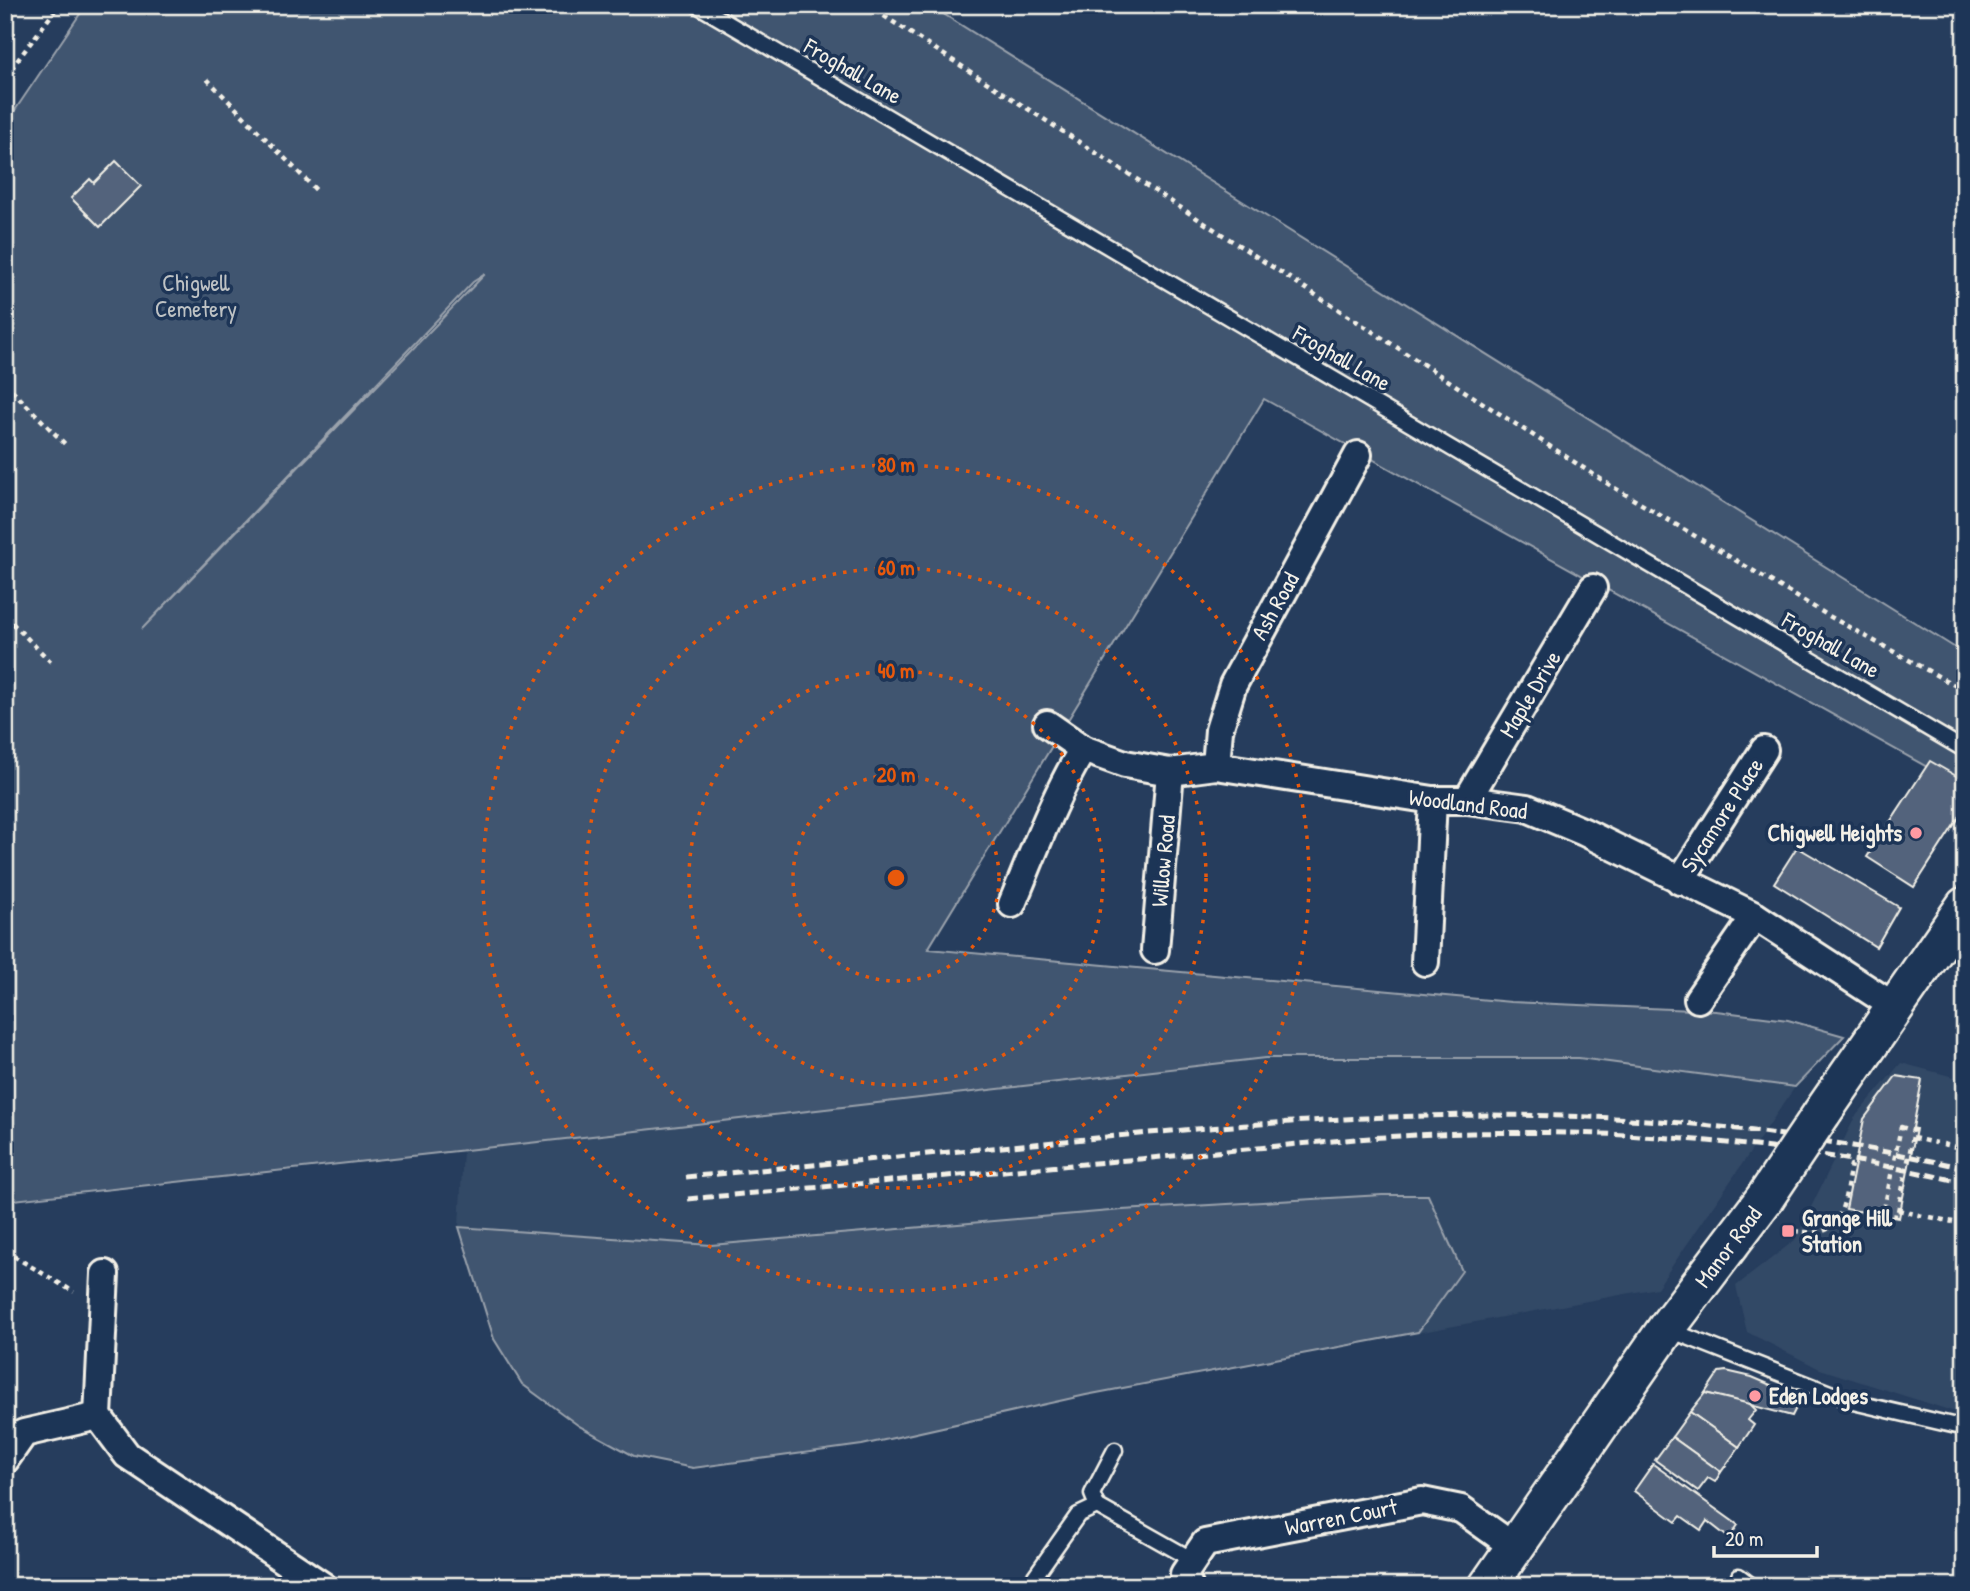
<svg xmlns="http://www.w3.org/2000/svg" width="1970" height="1591" font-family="'Patrick Hand',sans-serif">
	<rect width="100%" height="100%" fill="#263d5d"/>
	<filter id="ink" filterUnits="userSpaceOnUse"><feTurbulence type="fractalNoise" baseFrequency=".0143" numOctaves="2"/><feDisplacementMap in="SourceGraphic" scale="14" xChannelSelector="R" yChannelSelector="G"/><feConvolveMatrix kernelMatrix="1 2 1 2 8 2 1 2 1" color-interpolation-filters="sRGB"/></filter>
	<g filter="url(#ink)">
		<!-- built -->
		<g fill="#334966">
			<path d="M 927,949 L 1511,1002 L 1716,1011 L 1788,1020 L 1844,1036 L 1795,1087 L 1657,1288 L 1086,1395 L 862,1445 L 693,1468 L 634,1456 L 579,1426 L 522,1384 L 494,1339 L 459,1227 L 463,1150 Z"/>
			<path d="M 1901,1063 L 1965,1080 L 1965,1415 L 1820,1369 L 1747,1332 L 1736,1286 L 1795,1240 L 1855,1117 Z"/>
		</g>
		<!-- green -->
		<g fill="#40546f" stroke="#9aa2ac" stroke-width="2" fill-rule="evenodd">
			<path d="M 86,5 L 929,5 L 1965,654 L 1965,788 L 1264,399 L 928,949 L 1511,1002 L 1716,1011 L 1788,1020 L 1844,1036 L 1795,1087 L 1579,1058 L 1265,1058 L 601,1135 L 5,1201 L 5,125 ZM 485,274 L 142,629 L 473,282 Z"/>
			<path d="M 1382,1195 L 1428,1195 L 1462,1271 L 1418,1332 L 1086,1395 L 862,1445 L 693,1468 L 634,1456 L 579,1426 L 522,1384 L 494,1339 L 459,1227 L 711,1245 L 1122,1210 Z"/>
		</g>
		<!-- building -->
		<g fill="#52647b" stroke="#f4f1e8" stroke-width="2">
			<path d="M 116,161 L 141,186 L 100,227 L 71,198 L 90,179 L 94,183 Z"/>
			<path d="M 1930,761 L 1965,781 L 1965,808 L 1914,887 L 1867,857 Z"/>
			<path d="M 1797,847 L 1899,907 L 1876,947 L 1774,883 Z"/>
			<path d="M 1896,1076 L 1922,1080 L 1913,1128 L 1916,1129 L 1899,1218 L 1846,1209 L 1864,1119 Z"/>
			<path d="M 1726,1371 L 1752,1377 L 1801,1398 L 1792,1416 L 1705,1393 L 1719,1372 Z"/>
			<path d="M 1705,1393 L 1750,1404 L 1756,1410 L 1748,1420 L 1754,1425 L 1739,1447 L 1690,1412 Z"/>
			<path d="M 1690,1412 L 1739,1447 L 1721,1472 L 1672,1437 Z"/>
			<path d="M 1672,1437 L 1721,1472 L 1715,1482 L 1708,1478 L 1698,1491 L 1655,1460 Z"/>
			<path d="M 1653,1464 L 1738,1525 L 1729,1538 L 1707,1521 L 1701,1530 L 1681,1516 L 1676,1522 L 1634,1491 Z"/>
		</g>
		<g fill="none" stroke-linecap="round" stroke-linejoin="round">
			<!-- service casing -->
			<g stroke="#f4f1e8" stroke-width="19">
				<g id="service">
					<path d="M 697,5 L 1965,750"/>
					<path d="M 1667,1329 L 1853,1402 L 1965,1428"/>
					<path d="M 1097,1506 L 1092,1494 L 1115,1450"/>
					<path d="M 1739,1576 L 1752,1586"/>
					<path d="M 1028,1586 L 1078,1515 L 1097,1506 L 1193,1560"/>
				</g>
			</g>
			<!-- minor casing -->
			<g stroke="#f4f1e8" stroke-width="32">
				<g id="minor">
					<path d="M 1047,724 L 1083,749 L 1125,764 L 1170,772 L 1216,766 L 1433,800 L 1467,800 L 1527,808 L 1584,832 L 1755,916 L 1895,1007"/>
					<path d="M 1216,766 L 1219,730 L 1233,685 L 1358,455"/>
					<path d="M 1467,800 L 1593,588"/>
					<path d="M 1680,881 L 1764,750"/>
					<path d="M 1012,904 C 1034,852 1053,798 1083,749"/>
					<path d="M 1155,950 L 1170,772"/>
					<path d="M 1425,962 L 1433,800"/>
					<path d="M 1698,999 L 1755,916"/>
					<path d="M 105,1274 L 98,1416 L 127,1455 L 323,1586"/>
					<path d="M 5,1460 L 24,1433 L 98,1416"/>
					<path d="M 1189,1586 L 1184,1574 L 1205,1543 L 1422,1501 L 1461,1509 L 1514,1547"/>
				</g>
			</g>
			<!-- secondary casing -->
			<g stroke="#f4f1e8" stroke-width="42">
				<g id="secondary">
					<path d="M 1822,1113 L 1965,906"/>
					<path d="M 1488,1586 L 1666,1329 L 1765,1198"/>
				</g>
			</g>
			<!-- path -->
			<g stroke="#f4f1e8" stroke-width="4.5" stroke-dasharray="5 5" stroke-linecap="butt">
				<path d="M 867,5 L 1613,487 L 1829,616 L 1965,691"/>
				<path d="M 5,77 L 59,5"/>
				<path d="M 207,79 L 317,191"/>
				<path d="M 5,383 L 65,444"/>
				<path d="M 5,616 L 51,662"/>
				<path d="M 1913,1138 L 1936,1143"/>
				<path d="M 1943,1144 L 1965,1149"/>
				<path d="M 1898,1210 L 1923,1216"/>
				<path d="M 1930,1217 L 1953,1222"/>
				<path d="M 1784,1230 C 1795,1231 1808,1233 1818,1232 C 1846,1229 1846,1185 1851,1165 L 1857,1165"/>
				<path d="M 5,1251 L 74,1292"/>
			</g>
			<!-- service -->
			<use href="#service" stroke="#1d3557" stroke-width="14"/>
			<!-- minor -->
			<use href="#minor" stroke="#1d3557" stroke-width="26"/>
			<!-- secondary -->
			<use href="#secondary" stroke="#1d3557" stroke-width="37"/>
			<!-- rail -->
			<g stroke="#f4f1e8" stroke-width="5" stroke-dasharray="10 5" stroke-linecap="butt">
				<path d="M 686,1177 C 812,1165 939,1153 1065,1141 C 1258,1122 1452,1107 1646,1120 C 1753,1128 1860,1145 1965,1168"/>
				<path d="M 688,1199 C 842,1185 996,1172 1150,1158 C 1258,1149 1364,1135 1472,1133 C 1636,1129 1805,1145 1965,1183"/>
			</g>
			<!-- secondary-bridge casing -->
			<g stroke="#f4f1e8" stroke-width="42" stroke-linecap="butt">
				<path id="secondary-bridge" d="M 1765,1198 L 1822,1113"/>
			</g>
			<!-- path-bridge -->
			<path stroke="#f4f1e8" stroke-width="4.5" stroke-dasharray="5 5" stroke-linecap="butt" d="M 1901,1127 L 1914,1131 L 1897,1216 L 1883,1214 Z"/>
			<!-- secondary-bridge -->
			<use href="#secondary-bridge" stroke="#1d3557" stroke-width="37"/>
		</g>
	</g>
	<!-- distance rings -->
	<g fill="none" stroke="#e8590c" stroke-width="3.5" stroke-dasharray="3.5 7">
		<circle cx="896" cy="878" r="103"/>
		<circle cx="896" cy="878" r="207"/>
		<circle cx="896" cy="878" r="310"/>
		<circle cx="896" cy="878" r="413"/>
	</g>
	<!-- markers -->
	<g fill="#ff9aa2" stroke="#1d3557" stroke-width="2.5">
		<circle cx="1916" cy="833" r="7"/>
		<rect x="1781" y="1224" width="14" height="14" rx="3.5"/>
		<circle cx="1755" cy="1396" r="7"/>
	</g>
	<g text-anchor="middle" stroke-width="7" stroke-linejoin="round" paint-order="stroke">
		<!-- street labels -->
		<g font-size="23" fill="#f4f1e8" stroke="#1d3557">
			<text transform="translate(853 71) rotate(30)" y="8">Froghall Lane</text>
			<text transform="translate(1342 358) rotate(30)" y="8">Froghall Lane</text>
			<text transform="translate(1275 606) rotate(-61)" y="8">Ash Road</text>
			<text transform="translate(1831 645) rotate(30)" y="8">Froghall Lane</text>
			<text transform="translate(1530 694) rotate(-59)" y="8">Maple Drive</text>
			<text transform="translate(1468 804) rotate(7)" y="8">Woodland Road</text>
			<text transform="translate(1722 815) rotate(-57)" y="8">Sycamore Place</text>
			<text transform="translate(1163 861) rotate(-85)" y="8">Willow Road</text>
			<text transform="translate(1728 1247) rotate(-53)" y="8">Manor Road</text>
			<text transform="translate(1341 1517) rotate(-11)" y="8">Warren Court</text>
		</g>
		<!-- park labels -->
		<g font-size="23" fill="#bec2c4" stroke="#1d3557">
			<text x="196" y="291">Chigwell<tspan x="196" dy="26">Cemetery</tspan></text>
		</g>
		<!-- poi labels -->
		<g font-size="23" font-weight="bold" fill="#f4f1e8" stroke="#1d3557" text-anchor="start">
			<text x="1902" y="841" text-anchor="end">Chigwell Heights</text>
			<text x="1802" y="1226">Grange Hill<tspan x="1802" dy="26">Station</tspan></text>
			<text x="1769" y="1404">Eden Lodges</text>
		</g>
	</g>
	<circle cx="896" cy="878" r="10" fill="#e8590c" stroke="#1d3557" stroke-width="3.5"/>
	<g font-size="21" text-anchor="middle" font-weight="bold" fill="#e8590c" stroke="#1d3557" stroke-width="7" stroke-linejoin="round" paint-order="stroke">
		<text x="896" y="472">80 m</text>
		<text x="896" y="575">60 m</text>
		<text x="896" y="678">40 m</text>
		<text x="896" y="782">20 m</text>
	</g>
	<!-- margin -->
	<rect width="1970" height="1591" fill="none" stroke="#1d3557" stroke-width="28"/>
	<rect x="14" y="14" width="1942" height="1563" fill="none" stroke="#f4f1e8" stroke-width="2.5" filter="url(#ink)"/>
	<!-- scale -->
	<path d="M1714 1546v10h103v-10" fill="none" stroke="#f4f1e8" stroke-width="3.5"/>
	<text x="1725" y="1546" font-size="21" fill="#f4f1e8" stroke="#1d3557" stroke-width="5" paint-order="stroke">20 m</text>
</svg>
